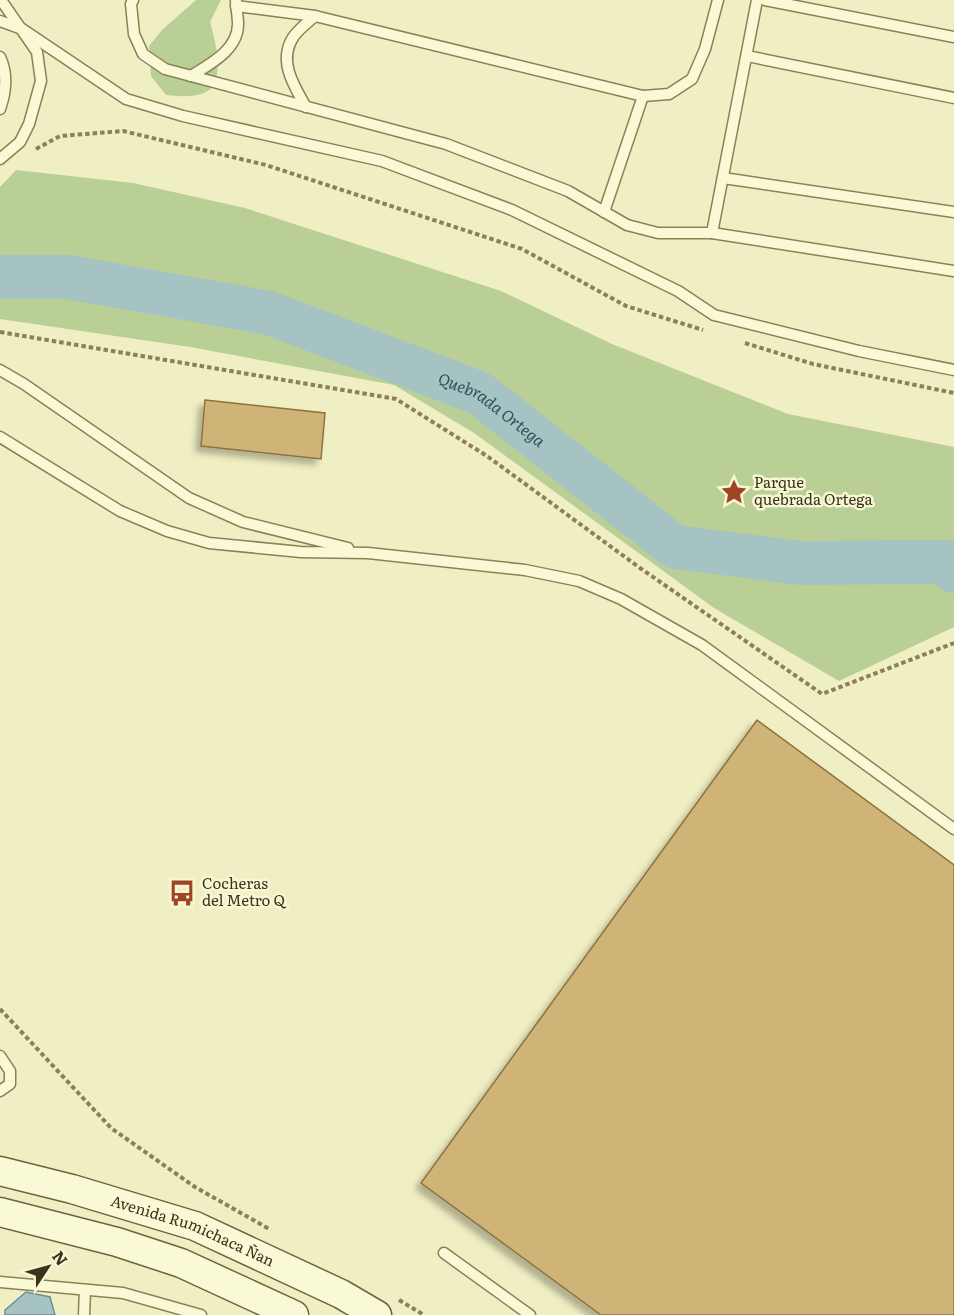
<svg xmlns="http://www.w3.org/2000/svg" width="954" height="1315" font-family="Literata,serif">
	<defs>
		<filter id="shadow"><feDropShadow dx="-5.5" dy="5.5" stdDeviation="3" flood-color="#0004"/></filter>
	</defs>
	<rect width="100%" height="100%" fill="#f0efc3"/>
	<!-- green -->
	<g fill="#b9cf96">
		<path d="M 196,0 L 221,0 L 210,22 C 215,39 227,85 204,93 C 192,98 179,96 166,95 L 151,76 L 149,46 L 162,30 Z"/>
		<path d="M 16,170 L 133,183 L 245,208 L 501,291 L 612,344 L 788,414 L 954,447 L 954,627 L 839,681 L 714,608 L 474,433 L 394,385 L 190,347 L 0,319 L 0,187 Z"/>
	</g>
	<!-- water -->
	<path fill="#a5c3c2" stroke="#6b9192" stroke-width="1.5" d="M 26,1292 L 50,1297 L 55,1315 L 5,1315 L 5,1310 Z"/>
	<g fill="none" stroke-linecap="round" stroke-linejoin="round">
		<!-- river -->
		<path stroke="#a5c3c2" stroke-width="44" id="s1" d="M 0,277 L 68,277 L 269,313 L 479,393 L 675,547 L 800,563 L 947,562 L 954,571"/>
	</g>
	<!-- building -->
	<g fill="#d0b477" stroke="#8c723d" stroke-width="1.5" filter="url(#shadow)">
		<path d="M 205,400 L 325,413 L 321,459 L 201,446 Z"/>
		<path d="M 757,720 L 954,865 L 954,1315 L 601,1315 L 421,1183 Z"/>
	</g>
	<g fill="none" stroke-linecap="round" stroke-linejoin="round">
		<!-- service casing -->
		<g stroke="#8b8158" stroke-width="13">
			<g id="service">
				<path d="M 133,0 L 131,4 L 134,34 L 143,54 L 165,69 L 446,144 L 568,191 L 627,225 L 658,233 L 712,233 L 954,271"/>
				<path d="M 765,0 L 954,37"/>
				<path d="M 236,6 L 315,16 L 643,96 L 669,94 L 692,79 L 705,49 L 718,0"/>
				<path d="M 0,21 L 22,29 L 126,99 L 183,116 L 382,161 L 512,210 L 678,291 L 714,315 L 859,351 L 954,370"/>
				<path d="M 747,56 L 954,98"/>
				<path d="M 0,57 C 8,74 6,92 0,109"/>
				<path d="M 191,76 C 210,64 238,50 238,24 C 238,16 236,8 236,0"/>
				<path d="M 306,107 C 294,86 277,60 294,36 C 299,29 308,22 315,16"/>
				<path d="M 0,159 L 20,142 L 29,124 L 41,81 L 37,52 L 1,0"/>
				<path d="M 723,178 L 954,212"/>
				<path d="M 604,212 L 643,96"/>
				<path d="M 712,233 L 757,0"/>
				<path d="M 0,370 L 24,384 L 189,498 L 243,522 L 348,548"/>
				<path d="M 0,437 L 120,511 L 167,531 L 209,543 L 301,552 L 368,553 L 525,570 L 579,581 L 621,599 L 702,645 L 954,829"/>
				<path d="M 0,1056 L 10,1071 L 10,1084 L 0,1091"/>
				<path d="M 444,1253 L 530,1315"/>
				<path d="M 0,1282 L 123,1293 L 201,1315"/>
				<path d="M 84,1315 L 85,1290"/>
			</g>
		</g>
		<!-- secondary casing -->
		<g stroke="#6d623c" stroke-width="31">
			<g id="secondary">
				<path id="s2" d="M 0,1171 L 72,1189 L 195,1226 L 341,1294 L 377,1315"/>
				<path d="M 0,1212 L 117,1242 L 181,1263 L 294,1315"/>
			</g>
		</g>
		<!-- path -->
		<g stroke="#8b8158" stroke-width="4" stroke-dasharray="4.5 3" stroke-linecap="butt">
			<path d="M 36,149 L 60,136 L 123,131 L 266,165 L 522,249 L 626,306 L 703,330"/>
			<path d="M 0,332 L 396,399 L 487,456 L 640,568 L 822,694 L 954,643"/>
			<path d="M 745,343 L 813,364 L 954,393"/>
			<path d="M 0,1009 L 111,1128 L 195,1187 L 271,1230"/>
			<path d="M 399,1300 L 424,1315"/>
		</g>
		<!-- service -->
		<use href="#service" stroke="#faf9d6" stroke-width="10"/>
		<!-- secondary -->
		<use href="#secondary" stroke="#faf9d6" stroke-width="28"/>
	</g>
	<!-- icons -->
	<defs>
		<g id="sight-bare" transform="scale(2.07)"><path d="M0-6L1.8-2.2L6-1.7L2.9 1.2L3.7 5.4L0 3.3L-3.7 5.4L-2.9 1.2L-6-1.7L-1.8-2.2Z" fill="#9e4525" stroke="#f7f7d3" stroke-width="2.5" paint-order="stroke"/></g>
		<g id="bus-bare" transform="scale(2.07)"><path d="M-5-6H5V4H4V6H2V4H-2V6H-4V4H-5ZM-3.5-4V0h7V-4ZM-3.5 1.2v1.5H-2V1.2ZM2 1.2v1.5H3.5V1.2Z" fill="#9e4525" stroke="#f7f7d3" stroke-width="2.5" paint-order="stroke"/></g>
	</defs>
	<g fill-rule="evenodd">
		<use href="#sight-bare" x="734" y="492"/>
		<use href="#bus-bare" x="182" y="893"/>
	</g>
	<g text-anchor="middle" stroke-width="5" stroke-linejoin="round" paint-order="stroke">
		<!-- poi labels -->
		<g font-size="15" fill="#3b331d" stroke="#f7f7d3" text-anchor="start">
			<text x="754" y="488">Parque<tspan x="754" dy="17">quebrada Ortega</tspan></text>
			<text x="202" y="889">Cocheras<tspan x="202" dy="17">del Metro Q</tspan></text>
		</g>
		<!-- street labels -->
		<g font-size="15" fill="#3b331d" stroke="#f7f7d3">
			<text dy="5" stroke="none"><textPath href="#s2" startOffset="202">Avenida Rumichaca Ñan</textPath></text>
		</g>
		<!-- water labels -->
		<g font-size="16" font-style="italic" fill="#2c515b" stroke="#f7f7d3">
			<text dy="6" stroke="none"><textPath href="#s1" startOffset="516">Quebrada Ortega</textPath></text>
		</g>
	</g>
	<!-- north arrow -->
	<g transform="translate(48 1267) rotate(54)" stroke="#f7f7d3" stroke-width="4.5" paint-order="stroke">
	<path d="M0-4.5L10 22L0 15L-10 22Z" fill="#3b331d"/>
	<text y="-9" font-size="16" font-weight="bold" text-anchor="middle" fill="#3b331d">N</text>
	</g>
</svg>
